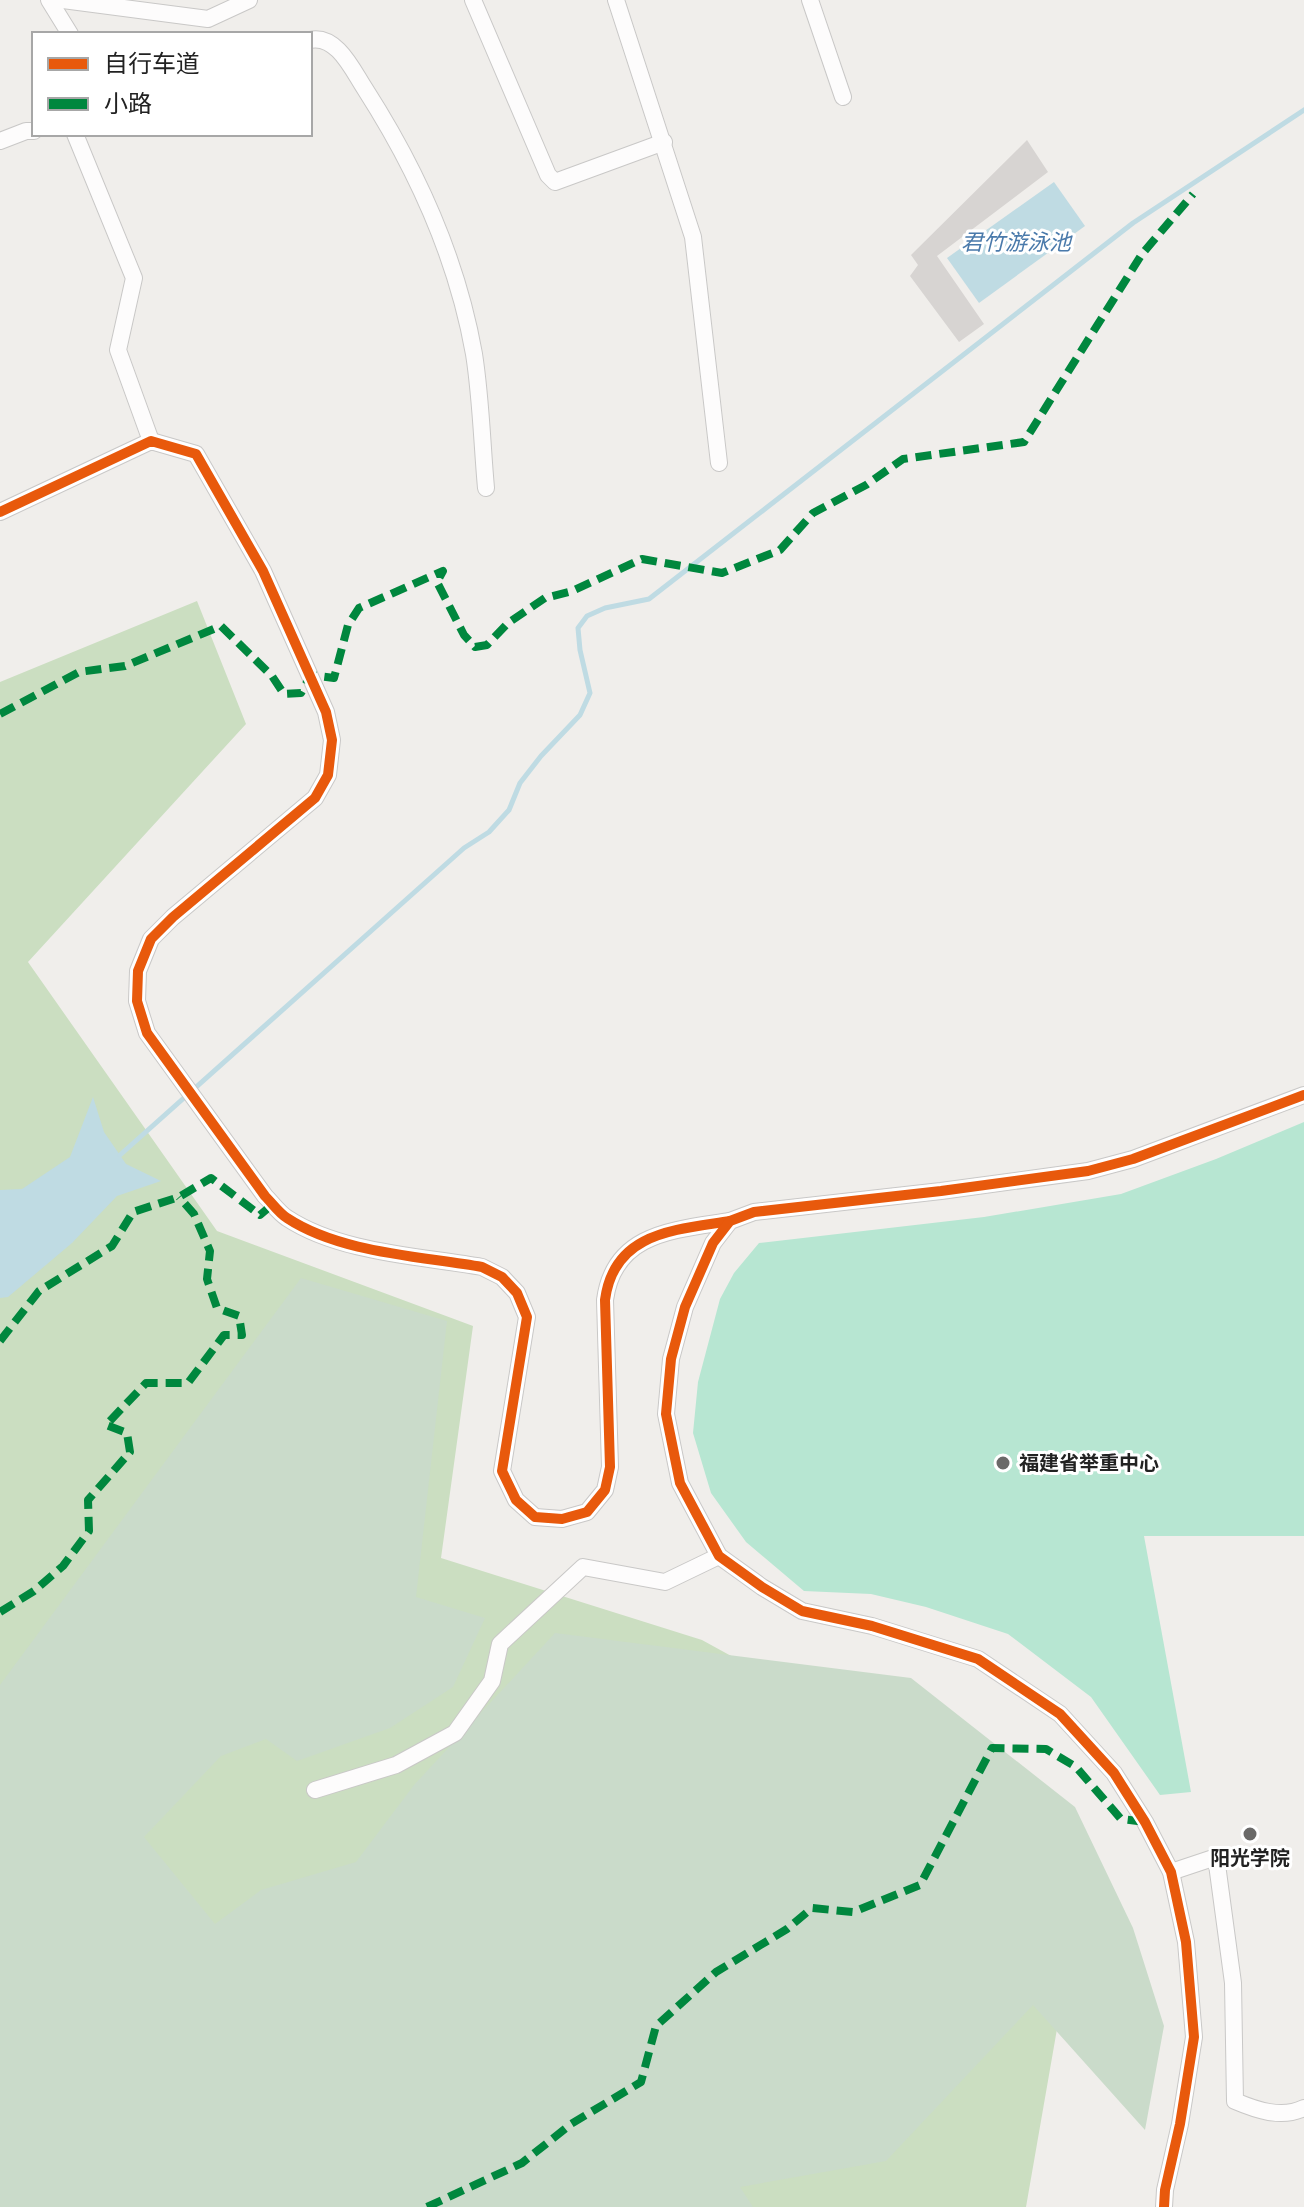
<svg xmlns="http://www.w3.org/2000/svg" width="1304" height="2207" font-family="'Archivo Narrow','Noto Sans SC',sans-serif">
	<rect width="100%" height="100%" fill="#f0eeeb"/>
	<!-- forest -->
	<path fill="#cbdec1" d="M 197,601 L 246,724 L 28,962 L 217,1231 L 473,1326 L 441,1558 L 702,1640 L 1088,1851 L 1026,2207 L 0,2207 L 0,682 Z"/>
	<!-- cemetery -->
	<path fill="#cadbca" d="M 301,1278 L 447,1321 L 416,1597 L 485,1618 L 453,1687 L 390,1728 L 297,1761 L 266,1739 L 221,1756 L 144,1837 L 215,1924 L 261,1890 L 356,1862 L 414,1785 L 555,1633 L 911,1678 L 1075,1807 L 1133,1928 L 1164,2026 L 1145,2130 L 1033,2005 L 886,2161 L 740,2187 L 753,2207 L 0,2207 L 0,1685 Z"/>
	<!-- pitch -->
	<path fill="#b7e6d2" d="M 1304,1122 L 1304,1536 L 1144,1536 L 1191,1792 L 1160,1795 L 1091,1697 L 1008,1634 L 926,1607 L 871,1594 L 804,1591 L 746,1542 L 711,1493 L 693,1433 L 698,1382 L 720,1299 L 734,1273 L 759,1243 L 984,1217 L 1121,1194 L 1216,1159 Z"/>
	<!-- water -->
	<g fill="#bfdbe3">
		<path d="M 1054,182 L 1085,226 L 979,303 L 947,258 Z"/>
		<path d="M 93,1097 L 104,1132 L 126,1164 L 161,1181 L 117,1196 L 72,1243 L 8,1297 L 0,1298 L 0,1190 L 22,1189 L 70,1157 Z"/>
	</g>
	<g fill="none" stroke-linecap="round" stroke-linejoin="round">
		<!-- stream -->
		<path stroke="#bfdbe3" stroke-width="5" d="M 120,1155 L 464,848 L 489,832 L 509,810 L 520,783 L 541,756 L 580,715 L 590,693 L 580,650 L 578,628 L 587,616 L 605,608 L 649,599 L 1133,223 L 1304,110"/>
	</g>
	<!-- building -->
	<path fill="#d7d4d2" d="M 1027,140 L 1048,172 L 937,256 L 984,324 L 959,342 L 910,276 L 918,265 L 911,255 Z"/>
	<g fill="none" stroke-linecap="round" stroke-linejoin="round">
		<!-- minor casing -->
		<g stroke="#c9c8c7" stroke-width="18">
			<g id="minor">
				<path d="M 49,0 L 70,34"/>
				<path d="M 63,0 L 208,19 L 249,0"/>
				<path d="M 473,0 L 548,175 L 555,182 L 664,142"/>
				<path d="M 616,0 L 693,237 L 719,463"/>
				<path d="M 810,0 L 843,97"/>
				<path d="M 310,40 C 337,34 353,71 365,89 C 417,170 457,258 474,354 C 481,398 482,444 486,488"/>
				<path d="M 75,134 L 134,278 L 118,350 L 151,441"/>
				<path d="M 0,141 L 26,131 L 34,131"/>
				<path d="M 0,512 L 151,441 L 196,454 L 263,571 L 326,712 L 332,740 L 328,775 L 315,798 L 173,917 L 151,939 L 138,971 L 137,1001 L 147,1033 L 265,1196 C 272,1203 279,1213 287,1218 C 340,1253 420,1256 482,1267 L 502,1277 L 517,1293 L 527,1317 L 502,1471 L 516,1500 L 535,1517 L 562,1519 L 587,1512 L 605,1490 L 610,1467 L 605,1300 C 614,1232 675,1230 730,1221"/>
				<path d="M 315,1790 L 396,1765 L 455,1733 L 492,1681 L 500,1644 L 583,1567 L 665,1582 L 719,1556"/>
				<path d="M 1171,1872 L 1216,1857 L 1233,1983 L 1235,2101 C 1256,2110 1282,2119 1304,2108"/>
				<path d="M 1164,2207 L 1165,2190 L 1180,2124 L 1194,2037 L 1186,1942 L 1171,1872 L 1145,1822 L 1114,1773 L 1060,1714 L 978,1659 L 872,1626 L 802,1611 L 762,1587 L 719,1556 L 680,1483 L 666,1414 L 671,1359 L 685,1307 L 713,1243 L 730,1221 L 754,1212 L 941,1191 L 1088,1171 L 1133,1159 L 1304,1095"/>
			</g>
		</g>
		<!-- minor -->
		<use href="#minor" stroke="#fdfcfc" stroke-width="16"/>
		<!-- quiet -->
		<g stroke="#00873e" stroke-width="8" stroke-dasharray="16 8" stroke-linecap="butt">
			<path d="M 0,714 L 79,672 L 125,666 L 221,626 L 272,676 L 284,694 L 301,693 L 311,675 L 334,678 L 348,625 L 359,608 L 443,571 L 437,582 L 464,635 L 475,647 L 487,645 L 508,623 L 545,598 L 572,591 L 642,559 L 722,573 L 780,550 L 813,513 L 866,485 L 903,459 L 1024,442 L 1142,254 L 1193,194"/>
			<path d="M 0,1341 L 39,1291 L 112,1246 L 133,1212 L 179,1197 L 211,1178 L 260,1215 L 273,1204"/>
			<path d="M 0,1612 L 34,1591 L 63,1566 L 89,1531 L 88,1500 L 130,1452 L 127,1433 L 106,1425 L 146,1383 L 188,1383 L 224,1335 L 242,1335 L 239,1316 L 217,1308 L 207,1279 L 210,1251 L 194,1214 L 179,1197"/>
			<path d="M 427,2207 L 522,2163 L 571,2124 L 641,2082 L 656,2026 L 716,1972 L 787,1929 L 812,1908 L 853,1912 L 920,1885 L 992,1748 L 1046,1749 L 1076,1767 L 1121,1819 L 1145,1822"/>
		</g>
		<!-- cycleway casing -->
		<g stroke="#fff" stroke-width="15">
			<g id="cycleway">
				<path d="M 0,512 L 151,441 L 196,454 L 263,571 L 326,712 L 332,740 L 328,775 L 315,798 L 173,917 L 151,939 L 138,971 L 137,1001 L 147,1033 L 265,1196 C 272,1203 279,1213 287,1218 C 340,1253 420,1256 482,1267 L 502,1277 L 517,1293 L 527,1317 L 502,1471 L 516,1500 L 535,1517 L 562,1519 L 587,1512 L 605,1490 L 610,1467 L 605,1300 C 614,1232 675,1230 730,1221"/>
				<path d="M 1164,2207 L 1165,2190 L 1180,2124 L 1194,2037 L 1186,1942 L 1171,1872 L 1145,1822 L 1114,1773 L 1060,1714 L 978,1659 L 872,1626 L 802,1611 L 762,1587 L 719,1556 L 680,1483 L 666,1414 L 671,1359 L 685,1307 L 713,1243 L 730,1221 L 754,1212 L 941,1191 L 1088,1171 L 1133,1159 L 1304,1095"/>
			</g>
		</g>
		<!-- cycleway -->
		<use href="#cycleway" stroke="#e8590c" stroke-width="10"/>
	</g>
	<!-- markers -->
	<g fill="#6a6968" stroke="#fff" stroke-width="3">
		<circle cx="1003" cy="1463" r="8"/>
		<circle cx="1250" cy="1834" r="8"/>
	</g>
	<g text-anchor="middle" stroke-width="6" stroke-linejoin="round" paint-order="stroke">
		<!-- poi labels -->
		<g font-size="20" font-weight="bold" fill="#222" stroke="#fff" text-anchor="start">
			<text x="1019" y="1470">福建省举重中心</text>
			<text x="1250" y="1865" text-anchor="middle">阳光学院</text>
		</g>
		<!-- water labels -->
		<g font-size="22" font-style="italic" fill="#4a7aab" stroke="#fff">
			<text x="1016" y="250">君竹游泳池</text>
		</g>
	</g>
	<!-- legend -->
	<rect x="32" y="32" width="280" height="104" fill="#ffffff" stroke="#a7a7a7" stroke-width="2"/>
	<rect x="48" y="58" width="40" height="12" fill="#e8590c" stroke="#a7a7a7" stroke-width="2"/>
	<text x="104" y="72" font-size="24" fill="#222222">自行车道</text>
	<rect x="48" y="98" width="40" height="12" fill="#00873e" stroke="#a7a7a7" stroke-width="2"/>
	<text x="104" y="112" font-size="24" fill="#222222">小路</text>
</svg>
